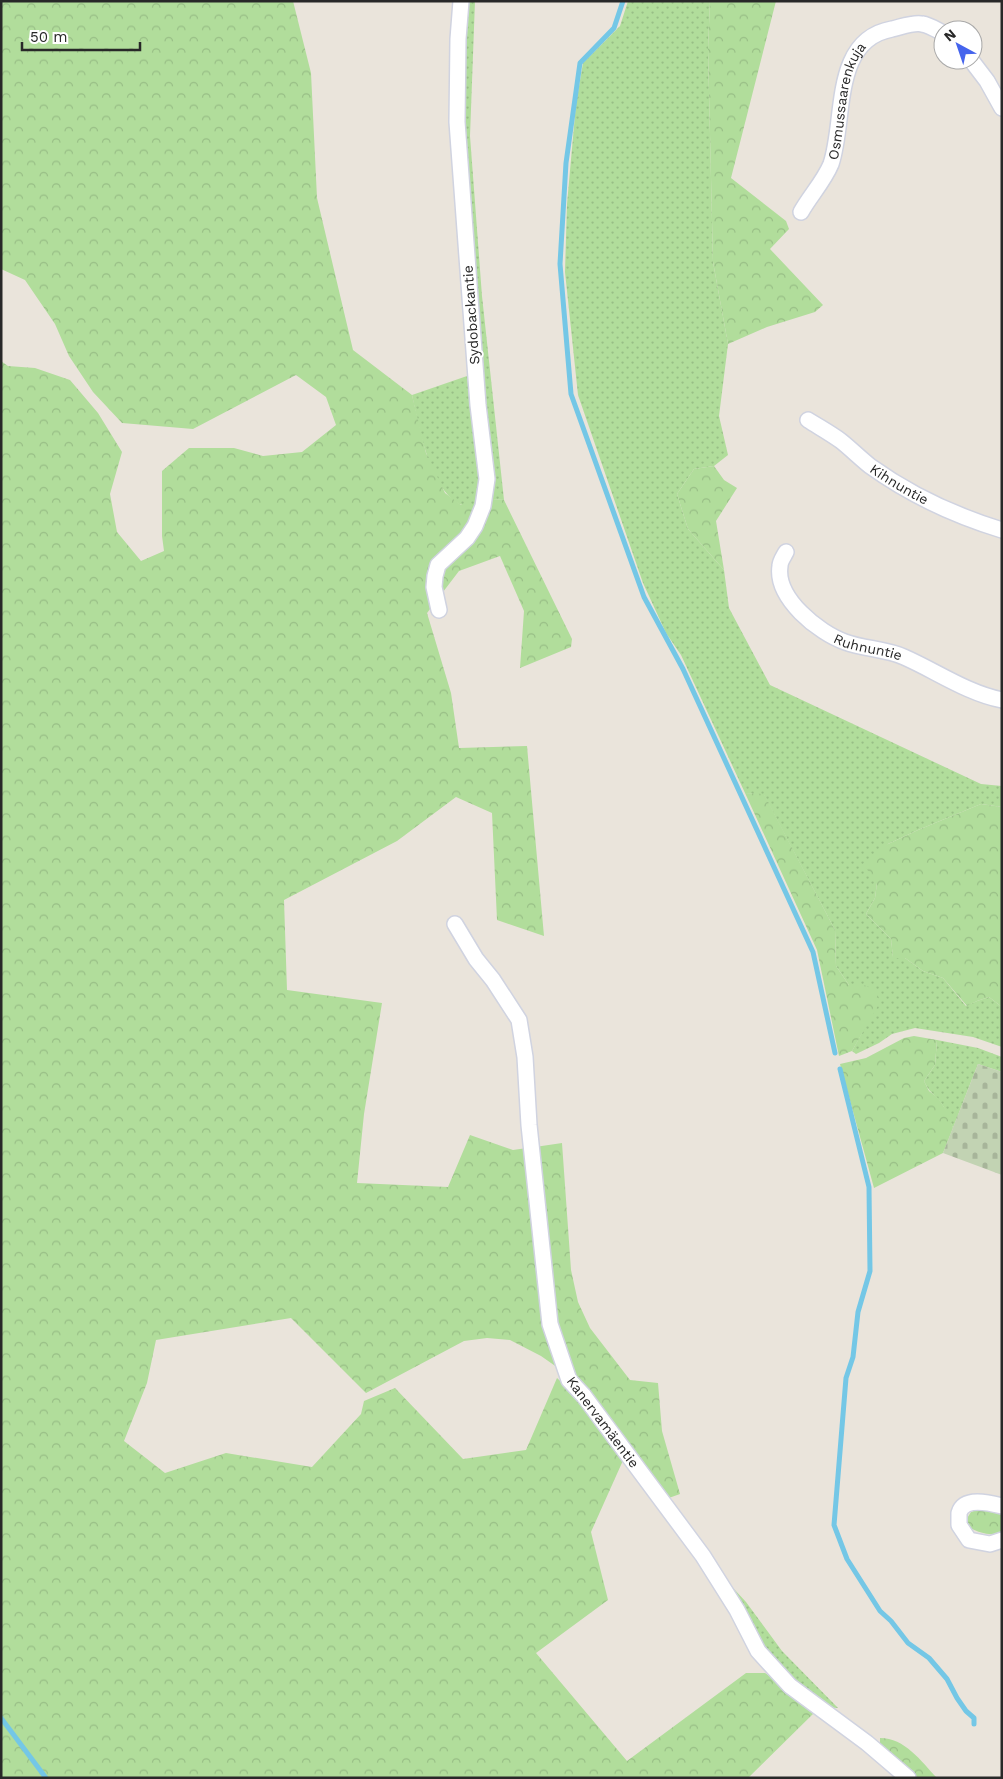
<svg xmlns="http://www.w3.org/2000/svg" width="1003" height="1779" font-family="'Work Sans',sans-serif">
	<defs>
		<pattern id="grass-dots" width="8" height="8" patternUnits="userSpaceOnUse" patternTransform="scale(1.25)"><rect width="8" height="8" fill="#b1dd9b"/><path d="M2 2h.1M6 6h.1" fill="none" stroke="#98be86" stroke-width="1.8" stroke-linecap="round"/></pattern>
		<pattern id="forest-crowns" width="20" height="18" patternUnits="userSpaceOnUse" patternTransform="scale(1.25)"><rect width="20" height="18" fill="#b1dd9b"/><path d="M2 6a3 3 0 1 1 6 0M12 15a3 3 0 1 1 6 0" fill="none" stroke="#98be86"/></pattern>
		<pattern id="cemetery-stones" width="16" height="16" patternUnits="userSpaceOnUse" patternTransform="scale(1.25)"><rect width="16" height="16" fill="#c2d3b3"/><path d="M2 7V4a2 2 0 0 1 4 0v3zM10 15v-3a2 2 0 0 1 4 0v3z" fill="#a7b59a"/></pattern>
	</defs>
	<rect width="100%" height="100%" fill="#eae4db"/>
	<!-- grass -->
	<g fill="url(#grass-dots)">
		<path d="M 464,1 L 475,1 L 470,136 L 482,296 L 504,500 L 491,499 L 460,70 Z"/>
		<path d="M 628,1 L 710,1 L 708,49 L 713,262 L 728,344 L 719,416 L 728,455 L 714,466 L 694,469 L 677,494 L 688,529 L 724,570 L 729,608 L 770,685 L 981,784 L 1002,786 L 1002,807 L 981,804 L 918,830 L 888,844 L 877,883 L 875,898 L 866,914 L 891,939 L 893,957 L 905,958 L 923,971 L 943,978 L 966,1006 L 977,1001 L 989,997 L 1002,1007 L 1002,1047 L 973,1037 L 915,1028 L 892,1034 L 879,1043 L 856,1054 L 852,1051 L 863,1031 L 864,985 L 849,985 L 836,966 L 835,930 L 764,795 L 745,793 L 681,655 L 666,633 L 643,583 L 578,395 L 565,272 L 567,204 L 576,104 L 583,63 L 620,26 Z"/>
		<path d="M 467,376 L 480,475 L 480,498 L 474,505 C 469,505 463,506 459,504 C 429,487 419,426 412,395 Z"/>
		<path d="M 937,1040 L 978,1048 L 1002,1057 L 1002,1072 L 978,1064 L 953,1128 C 949,1118 945,1106 937,1098 C 931,1092 928,1090 924,1081 L 935,1065 Z"/>
		<path d="M 710,1563 L 746,1602 L 782,1651 L 838,1708 L 823,1707 L 766,1657 Z"/>
	</g>
	<!-- forest -->
	<g fill="url(#forest-crowns)">
		<path d="M 1,1 L 293,1 L 311,73 L 317,198 L 353,350 L 412,395 L 426,453 L 445,493 L 461,505 L 474,505 L 480,498 L 504,500 L 572,639 L 571,647 L 520,668 L 524,611 L 500,556 L 459,571 L 427,613 L 451,693 L 459,748 L 527,746 L 544,936 L 497,920 L 492,813 L 456,797 L 397,841 L 284,900 L 287,990 L 382,1003 L 364,1114 L 357,1183 L 448,1187 L 470,1135 L 513,1150 L 527,1148 L 536,1267 L 543,1326 L 561,1370 L 541,1356 L 510,1340 L 487,1338 L 464,1341 L 366,1393 L 291,1318 L 156,1340 L 147,1383 L 124,1441 L 165,1473 L 226,1453 L 312,1467 L 361,1414 L 364,1401 L 395,1388 L 463,1459 L 526,1450 L 557,1378 L 582,1401 L 625,1456 L 591,1532 L 608,1600 L 536,1653 L 627,1761 L 746,1673 L 765,1673 L 785,1686 L 815,1712 L 748,1778 L 1,1778 L 1,361 L 8,366 L 35,368 L 70,380 L 98,413 L 122,452 L 110,494 L 117,532 L 141,561 L 164,551 L 162,536 L 162,471 L 189,448 L 234,448 L 263,456 L 302,452 L 336,425 L 326,397 L 296,375 L 193,429 L 122,423 L 93,392 L 69,356 L 55,324 L 25,280 L 1,269 Z"/>
		<path d="M 710,1 L 776,1 L 731,178 L 786,221 L 789,229 L 770,249 L 823,305 L 815,312 L 767,327 L 728,344 L 713,262 L 708,49 Z"/>
		<path d="M 714,466 L 724,480 L 737,488 L 716,521 L 724,570 L 688,529 L 677,494 L 694,469 Z"/>
		<path d="M 745,793 L 764,794 L 835,930 L 836,966 L 849,985 L 864,985 L 875,990 L 880,1002 L 852,1051 L 839,1056 L 817,950 Z"/>
		<path d="M 981,804 L 1002,807 L 1002,1007 L 989,997 L 977,1001 L 967,1006 L 943,978 L 923,971 L 905,958 L 893,958 L 891,939 L 866,914 L 875,898 L 877,883 L 863,864 L 888,844 L 918,830 Z"/>
		<path d="M 914,1036 L 937,1040 L 935,1065 L 924,1081 L 929,1091 L 938,1098 L 948,1113 L 953,1128 L 943,1153 L 874,1188 L 840,1064 L 866,1058 L 904,1038 Z"/>
		<path d="M 562,1143 L 571,1270 L 578,1302 L 590,1328 L 630,1380 L 658,1383 L 662,1431 L 680,1494 L 666,1499 L 575,1380 L 553,1325 L 535,1147 Z"/>
		<path d="M 979,1509 L 1002,1512 L 1002,1533 C 989,1536 980,1533 968,1527 L 966,1520 L 971,1512 Z"/>
		<path d="M 880,1738 C 905,1738 921,1761 937,1778 L 917,1778 L 880,1744 Z"/>
	</g>
	<!-- cemetery -->
	<path fill="url(#cemetery-stones)" d="M 978,1064 L 1002,1072 L 1002,1175 L 943,1153 Z"/>
	<g fill="none" stroke-linecap="round" stroke-linejoin="round">
		<!-- stream -->
		<g stroke="#74c7e6" stroke-width="5">
			<path d="M 623,1 L 614,28 L 580,63 L 566,163 L 560,264 L 571,394 L 644,597 L 683,669 L 813,952 L 835,1053"/>
			<path d="M 840,1069 L 869,1187 L 870,1271 L 858,1312 L 853,1357 L 846,1378 L 834,1525 L 847,1559 L 880,1611 L 891,1621 L 908,1643 L 929,1658 L 947,1679 L 957,1698 L 966,1711 L 974,1718 L 974,1724"/>
			<path d="M 1,1718 L 46,1778"/>
		</g>
		<!-- minor casing -->
		<g stroke="#d0d3e0" stroke-width="18">
			<g id="minor">
				<path d="M 971,60 L 987,81 L 1002,108"/>
				<path id="s1" d="M 801,212 C 810,196 824,181 831,164 C 846,120 831,40 892,29 C 901,27 914,22 922,24 C 929,25 937,30 943,33"/>
				<path id="s2" d="M 808,420 C 819,427 830,433 841,441 C 851,449 860,458 870,466 C 909,494 956,516 1002,530"/>
				<path id="s3" d="M 786,552 C 784,556 780,561 780,566 C 775,598 819,633 845,642 C 864,649 886,649 904,657 C 936,671 967,693 1002,700"/>
				<path d="M 439,610 L 434,587 L 435,576 L 438,565 L 467,538 L 475,526 L 483,506 L 487,479 L 478,405 L 457,122 L 458,39 L 461,1"/>
				<path d="M 455,924 L 476,959 L 493,980 L 519,1020 L 525,1057 L 529,1125 L 550,1324 L 569,1380 L 584,1396 L 703,1556 L 737,1610 L 758,1651 L 790,1686 L 867,1743 L 908,1778"/>
				<path d="M 1002,1506 C 990,1503 964,1496 959,1513 C 959,1517 959,1522 959,1525 L 969,1540 L 990,1544 L 1002,1540"/>
			</g>
		</g>
		<!-- minor -->
		<use href="#minor" stroke="#fff" stroke-width="15"/>
	</g>
	<g text-anchor="middle" stroke-width="4" stroke-linejoin="round" paint-order="stroke">
		<!-- street labels -->
		<g font-size="14" fill="#282828" stroke="#fff">
			<text dy="5" stroke="none"><textPath href="#s1" startOffset="122">Osmussaarenkuja</textPath></text>
			<text transform="translate(471 315) rotate(-94)" y="5">Sydobackantie</text>
			<text dy="5" stroke="none"><textPath href="#s2" startOffset="112">Kihnuntie</textPath></text>
			<text dy="5" stroke="none"><textPath href="#s3" startOffset="145">Ruhnuntie</textPath></text>
			<text transform="translate(603 1422) rotate(53)" y="5">Kanervamäentie</text>
		</g>
	</g>
	<!-- border -->
	<rect width="1003" height="1779" fill="none" stroke="#282828" stroke-width="5"/>
	<!-- north arrow -->
	<g transform="translate(958 45) rotate(320)"><circle r="24" fill="#ffffff" stroke="#a9a9a9"/>
	<path d="M0-4L9 19L0 12L-9 19Z" fill="#4564ed"/>
	<text y="-8" font-size="14" font-weight="bold" text-anchor="middle" fill="#282828">N</text>
	</g>
	<!-- scale -->
	<path d="M22 42v8h118v-8" fill="none" stroke="#282828" stroke-width="2.5"/>
	<text x="30" y="42" font-size="15" fill="#282828" stroke="#ffffff" stroke-width="4" paint-order="stroke">50 m</text>
</svg>
